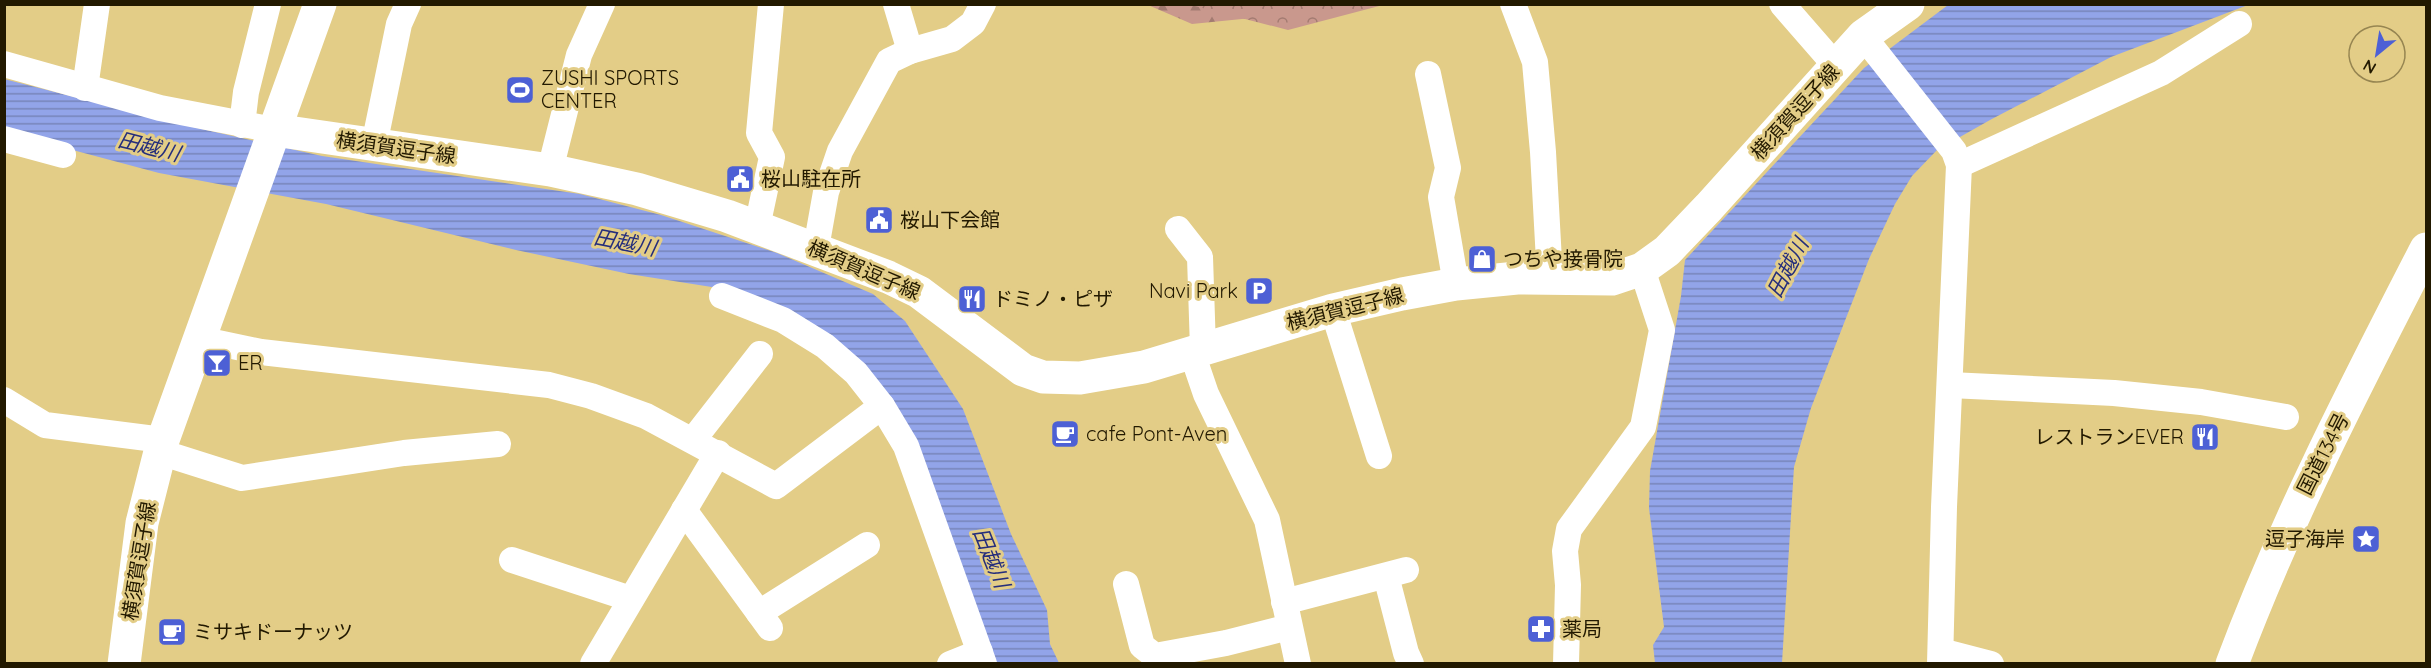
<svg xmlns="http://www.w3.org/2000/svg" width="2431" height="668" font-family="Quicksand,'Noto Sans JP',sans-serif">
	<defs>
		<pattern id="forest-firs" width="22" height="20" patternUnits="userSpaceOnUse" patternTransform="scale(1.5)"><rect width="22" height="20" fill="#c9988d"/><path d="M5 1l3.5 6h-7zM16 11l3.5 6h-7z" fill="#a37b71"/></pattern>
		<pattern id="park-crowns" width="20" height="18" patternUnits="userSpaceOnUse" patternTransform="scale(1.5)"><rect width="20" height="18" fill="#c9988d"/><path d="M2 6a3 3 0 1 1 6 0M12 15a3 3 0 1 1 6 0" fill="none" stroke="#a37b71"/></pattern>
		<pattern id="water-rules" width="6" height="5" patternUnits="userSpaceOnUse" patternTransform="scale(1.5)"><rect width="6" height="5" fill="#92a4e9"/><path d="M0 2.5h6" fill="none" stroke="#7785ba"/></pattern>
	</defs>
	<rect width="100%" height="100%" fill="#e3cd87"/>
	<!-- forest -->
	<path fill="url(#forest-firs)" d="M 1148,5 L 1356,5 L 1352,8 L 1192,24 Z"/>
	<!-- park -->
	<path fill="url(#park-crowns)" d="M 1191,5 L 1383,4 L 1383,5 L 1288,30 Z"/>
	<!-- water -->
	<g fill="url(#water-rules)">
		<path d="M 1948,5 L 2248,5 L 2111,57 L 1990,120 L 1937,150 L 1912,176 L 1895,204 L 1869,259 L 1811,408 L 1794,467 L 1782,663 L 1655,663 L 1653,645 L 1664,627 L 1649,508 L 1650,471 L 1681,296 L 1685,260 L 1864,68 Z"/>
		<path d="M 4,79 L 184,125 L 322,156 L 580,194 L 661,215 L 777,253 L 873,294 L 905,321 L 963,409 L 1011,534 L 1047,610 L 1050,644 L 1059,663 L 996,663 L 879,389 L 718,288 L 629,274 L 516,250 L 326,204 L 159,173 L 5,132 Z"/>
	</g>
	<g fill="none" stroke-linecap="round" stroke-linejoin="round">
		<!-- minor -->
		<g stroke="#fff" stroke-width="26">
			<path d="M 896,4 L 910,51"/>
			<path d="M 1513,4 L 1535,62 L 1543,152 L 1550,279"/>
			<path d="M 1782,4 L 1836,66"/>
			<path d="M 1863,36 L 1954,151 L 1959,165 L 1944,507 L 1940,664"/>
			<path d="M 4,64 L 160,108 L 274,130"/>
			<path d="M 1428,74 L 1448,168 L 1441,197 L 1456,284"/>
			<path d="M 85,88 L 97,4"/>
			<path d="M 242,125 L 246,92 L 268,4"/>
			<path d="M 4,139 L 63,155"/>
			<path d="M 374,145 L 399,24 L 408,4"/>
			<path d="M 1959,165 L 2161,73 L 2239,24"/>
			<path d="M 550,170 L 579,55 L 602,4"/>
			<path d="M 757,227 L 772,157 L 759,133 L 771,4"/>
			<path d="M 1178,229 L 1200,257 L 1203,349"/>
			<path d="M 816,248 L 826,192 L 840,151 L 889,61 L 910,51 L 952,39 L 973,23 L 983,4"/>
			<path d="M 722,296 L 783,320 L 825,346 L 856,373 L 882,406 L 906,446 L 984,664"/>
			<path d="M 1333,310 L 1379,456"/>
			<path d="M 199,339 L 261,352 L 549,385 L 591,396 L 646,416 L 776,486 L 882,406"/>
			<path d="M 1192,353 L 1206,394 L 1267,520 L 1298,664"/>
			<path d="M 1950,385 L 2114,393 L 2201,402 L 2286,417"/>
			<path d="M 4,400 L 45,425 L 163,440"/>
			<path d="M 693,440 L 760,354"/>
			<path d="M 160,452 L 242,478 L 404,453 L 498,444"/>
			<path d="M 684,510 L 770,628"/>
			<path d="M 512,560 L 631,599"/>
			<path d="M 1386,576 L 1406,653 L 1411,664"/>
			<path d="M 1126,584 L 1142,646 L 1155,656 L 1226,643 L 1289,627"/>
			<path d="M 1284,602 L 1406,570"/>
			<path d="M 759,613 L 867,545"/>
			<path d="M 1941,651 L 1991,664"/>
			<path d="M 593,664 L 718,453"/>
			<path d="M 950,664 L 980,652"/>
			<path d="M 1566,664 L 1568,585 L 1565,551 L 1569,529 L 1643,427 L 1662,330 L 1642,269"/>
		</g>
		<!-- major -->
		<g stroke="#fff" stroke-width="33">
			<path d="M 274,130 L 550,170 L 637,189 L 727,216 L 888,277 L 919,292 L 1023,370 L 1043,377 L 1080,378 L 1144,367 L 1333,310 L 1402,294 L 1456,284 L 1517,278 L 1612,279 L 1642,269 L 1667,251 L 1709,207 L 1863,36 L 1908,4"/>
			<path d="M 124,664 L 142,523 L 163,440 L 320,4"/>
		</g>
		<!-- highway -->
		<path stroke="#fff" stroke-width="33" d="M 2232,664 C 2286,520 2356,385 2426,249"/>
	</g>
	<!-- icons -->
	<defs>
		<g id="stadium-square" transform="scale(1.5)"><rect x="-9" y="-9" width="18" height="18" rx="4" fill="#4d60d5" stroke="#e3cd87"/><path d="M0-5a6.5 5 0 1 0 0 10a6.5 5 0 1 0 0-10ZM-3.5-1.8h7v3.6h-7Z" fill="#fff"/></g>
		<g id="civic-square" transform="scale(1.5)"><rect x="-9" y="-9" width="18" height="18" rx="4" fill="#4d60d5" stroke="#e3cd87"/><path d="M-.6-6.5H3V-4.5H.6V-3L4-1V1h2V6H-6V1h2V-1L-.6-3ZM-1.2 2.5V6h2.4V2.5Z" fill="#fff"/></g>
		<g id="shop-square" transform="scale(1.5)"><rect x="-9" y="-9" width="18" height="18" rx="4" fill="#4d60d5" stroke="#e3cd87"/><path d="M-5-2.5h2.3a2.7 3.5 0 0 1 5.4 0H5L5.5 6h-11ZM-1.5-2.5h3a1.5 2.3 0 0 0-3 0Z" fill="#fff"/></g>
		<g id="parking-square" transform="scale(1.5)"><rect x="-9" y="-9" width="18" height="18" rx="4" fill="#4d60d5" stroke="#e3cd87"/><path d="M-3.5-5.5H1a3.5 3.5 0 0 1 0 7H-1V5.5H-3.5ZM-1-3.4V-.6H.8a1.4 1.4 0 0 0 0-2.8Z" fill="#fff"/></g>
		<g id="restaurant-square" transform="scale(1.5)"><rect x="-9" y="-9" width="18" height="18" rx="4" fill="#4d60d5" stroke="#e3cd87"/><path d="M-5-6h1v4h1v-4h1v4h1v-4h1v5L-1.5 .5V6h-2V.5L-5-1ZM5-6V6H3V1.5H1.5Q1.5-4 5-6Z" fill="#fff"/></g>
		<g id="bar-square" transform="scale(1.5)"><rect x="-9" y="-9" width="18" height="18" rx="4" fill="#4d60d5" stroke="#e3cd87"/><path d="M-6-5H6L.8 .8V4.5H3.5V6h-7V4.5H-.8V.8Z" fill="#fff"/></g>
		<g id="cafe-square" transform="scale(1.5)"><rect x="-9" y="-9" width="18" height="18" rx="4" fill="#4d60d5" stroke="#e3cd87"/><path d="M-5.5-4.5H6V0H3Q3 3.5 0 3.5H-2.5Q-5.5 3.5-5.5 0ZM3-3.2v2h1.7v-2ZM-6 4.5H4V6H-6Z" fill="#fff"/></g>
		<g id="sight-square" transform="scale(1.5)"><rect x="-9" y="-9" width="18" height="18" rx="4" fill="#4d60d5" stroke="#e3cd87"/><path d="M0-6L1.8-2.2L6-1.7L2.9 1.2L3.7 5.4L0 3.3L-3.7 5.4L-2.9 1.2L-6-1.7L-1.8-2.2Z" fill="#fff"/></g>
		<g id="pharmacy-square" transform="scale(1.5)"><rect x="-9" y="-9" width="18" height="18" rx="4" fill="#4d60d5" stroke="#e3cd87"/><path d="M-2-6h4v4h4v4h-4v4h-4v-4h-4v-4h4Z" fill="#fff"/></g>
	</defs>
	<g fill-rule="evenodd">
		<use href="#stadium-square" x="520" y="90"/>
		<use href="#civic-square" x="740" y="179"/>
		<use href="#civic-square" x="879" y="220"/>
		<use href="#shop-square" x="1482" y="259"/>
		<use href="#parking-square" x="1259" y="291"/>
		<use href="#restaurant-square" x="972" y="299"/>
		<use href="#bar-square" x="217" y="363"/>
		<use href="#cafe-square" x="1065" y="434"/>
		<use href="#restaurant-square" x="2205" y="437"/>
		<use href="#sight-square" x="2366" y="539"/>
		<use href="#pharmacy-square" x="1541" y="629"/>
		<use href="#cafe-square" x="172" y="632"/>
	</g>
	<g text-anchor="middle" stroke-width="6" stroke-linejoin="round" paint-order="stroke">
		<!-- poi labels -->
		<g font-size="20" fill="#221900" stroke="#e3cd87" text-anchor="start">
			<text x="541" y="85">ZUSHI SPORTS<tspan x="541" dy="23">CENTER</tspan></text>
			<text x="761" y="186">桜山駐在所</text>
			<text x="900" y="227">桜山下会館</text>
			<text x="1503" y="266">つちや接骨院</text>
			<text x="1238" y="298" text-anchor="end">Navi Park</text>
			<text x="993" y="306">ドミノ・ピザ</text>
			<text x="238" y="370">ER</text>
			<text x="1086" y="441">cafe Pont-Aven</text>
			<text x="2184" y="444" text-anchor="end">レストランEVER</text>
			<text x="2345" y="546" text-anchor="end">逗子海岸</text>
			<text x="1562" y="636">薬局</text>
			<text x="193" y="639">ミサキドーナッツ</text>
		</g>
		<!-- street labels -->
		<g font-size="20" fill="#221900" stroke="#e3cd87">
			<text transform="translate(1795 112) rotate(-48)" y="7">横須賀逗子線</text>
			<text transform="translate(396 148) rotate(8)" y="7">横須賀逗子線</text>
			<text transform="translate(864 270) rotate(23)" y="7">横須賀逗子線</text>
			<text transform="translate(1345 309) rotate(-14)" y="7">横須賀逗子線</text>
			<text transform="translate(2323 454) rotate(-63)" y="7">国道134号</text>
			<text transform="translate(139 561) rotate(-81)" y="7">横須賀逗子線</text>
		</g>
		<!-- water labels -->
		<g font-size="21" font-style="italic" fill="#252e7c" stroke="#e3cd87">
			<text transform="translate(149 147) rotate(14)" y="7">田越川</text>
			<text transform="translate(625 243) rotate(11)" y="7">田越川</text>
			<text transform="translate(1788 268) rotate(-62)" y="7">田越川</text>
			<text transform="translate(991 558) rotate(68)" y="7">田越川</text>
		</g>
	</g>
	<!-- border -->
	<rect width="2431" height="668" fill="none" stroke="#221900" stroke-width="12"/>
	<!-- north arrow -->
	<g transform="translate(2377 54) rotate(210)"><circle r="28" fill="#e3cd87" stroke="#968551" stroke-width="1.5"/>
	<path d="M0-4.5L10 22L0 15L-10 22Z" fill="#4d60d5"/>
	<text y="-9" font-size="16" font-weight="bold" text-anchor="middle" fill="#221900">N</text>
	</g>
</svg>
